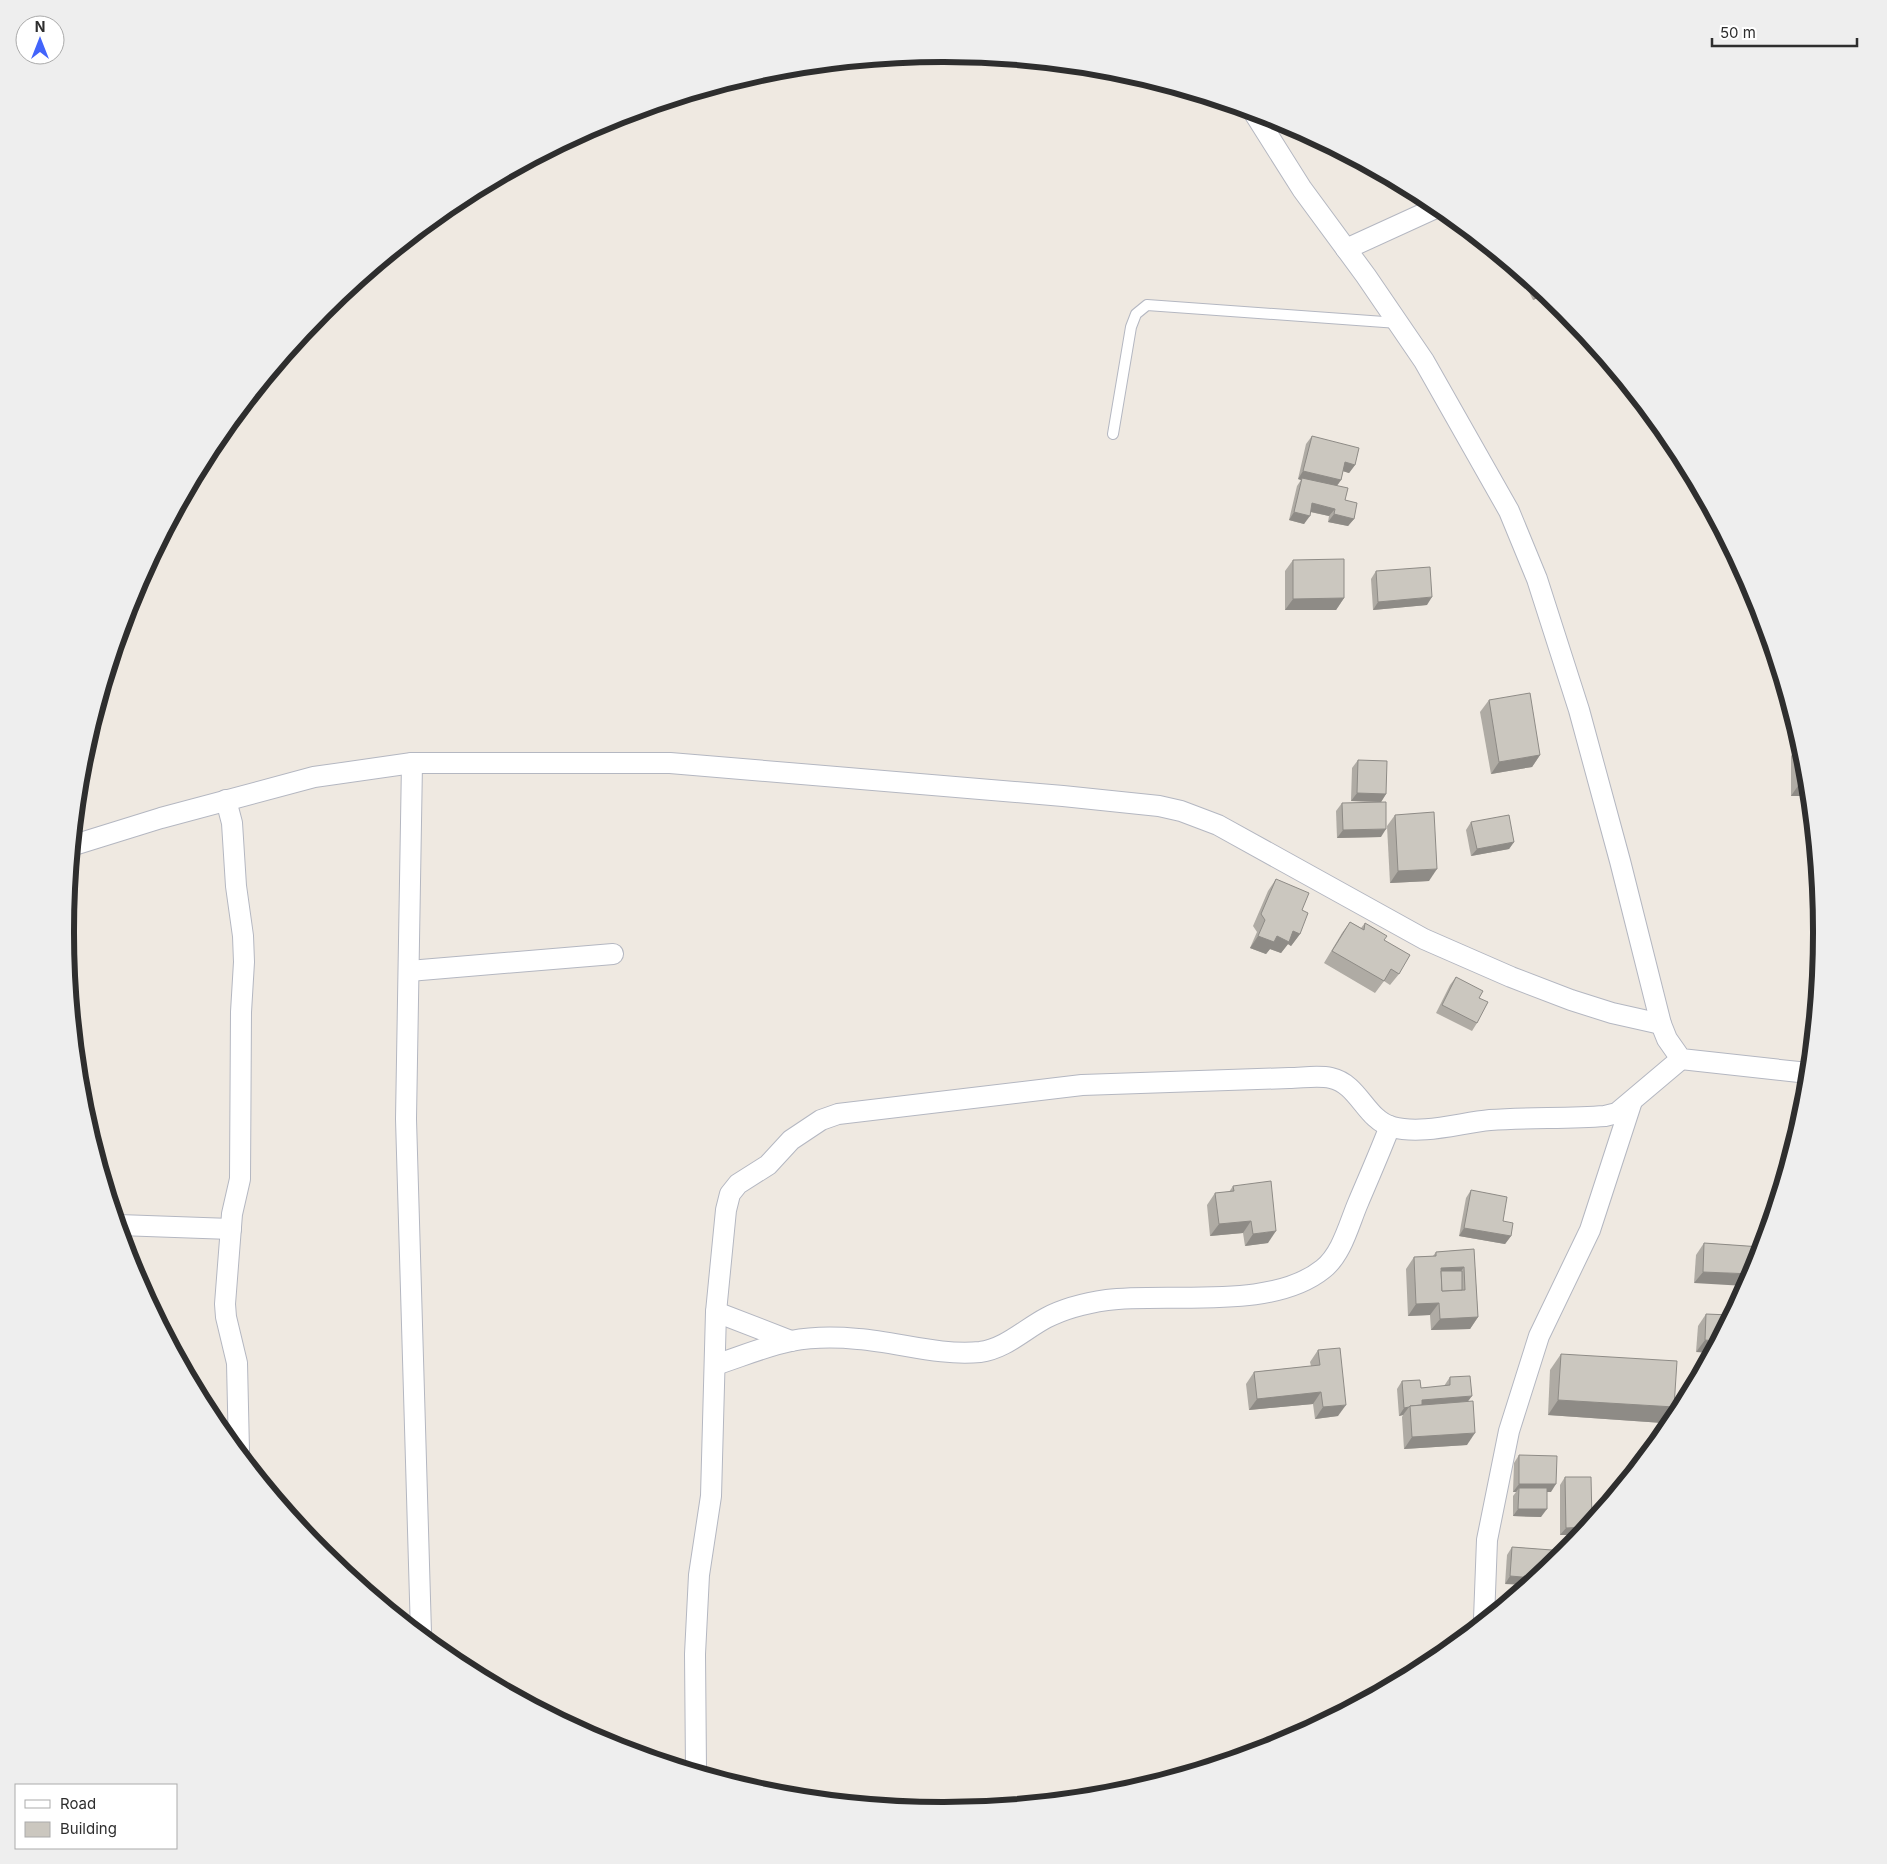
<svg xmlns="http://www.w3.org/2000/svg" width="1887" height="1864" font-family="Inter,sans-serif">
	<rect width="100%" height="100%" fill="#efe9e1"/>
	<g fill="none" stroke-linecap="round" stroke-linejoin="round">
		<!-- service casing -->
		<g stroke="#b4b7c1" stroke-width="12">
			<path id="service" d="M 1113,434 L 1131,327 L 1136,314 L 1147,305 L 1398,323"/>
		</g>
		<!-- minor casing -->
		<g stroke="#b4b7c1" stroke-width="22">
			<g id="minor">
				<path d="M 1254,113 L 1302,189 L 1366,276 L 1424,361 L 1509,511 L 1537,579 L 1579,710 L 1620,861 L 1661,1024 L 1667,1039 L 1681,1059 L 1808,1073"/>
				<path d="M 1346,249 L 1438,207"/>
				<path d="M 412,763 L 406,1119 L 421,1633"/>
				<path d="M 226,800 L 232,823 L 236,886 L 243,936 L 244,962 L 241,1012 L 240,1179 L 232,1214 L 225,1304 L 226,1317 L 237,1363 L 239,1451"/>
				<path d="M 74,845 L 161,818 L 314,777 L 412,763 L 670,763 L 1063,796 L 1159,806 L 1181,811 L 1218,825 L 1424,939 L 1511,977 L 1571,1000 L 1612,1013 L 1661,1024"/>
				<path d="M 409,971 L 613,954"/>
				<path d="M 119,1225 L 231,1229"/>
				<path d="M 716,1312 L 791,1341"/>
				<path d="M 715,1365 C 740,1357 766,1346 791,1341 C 812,1337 837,1337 858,1339 C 899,1342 938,1356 980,1352 C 1005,1349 1025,1329 1046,1318 C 1065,1308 1086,1303 1107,1300 C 1170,1292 1271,1311 1323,1269 C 1342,1254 1349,1224 1358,1203 C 1369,1177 1380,1152 1390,1126"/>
				<path d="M 1484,1619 L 1487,1540 L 1509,1431 L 1539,1336 L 1590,1230 L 1632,1101"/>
				<path d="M 696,1770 L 695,1654 L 699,1575 L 711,1496 L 716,1312 L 726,1210 L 730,1194 L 738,1184 L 768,1165 L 791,1140 L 821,1120 L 838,1114 L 1082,1085 L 1289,1078 C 1302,1078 1318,1075 1331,1078 C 1359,1084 1365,1119 1392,1127 C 1423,1135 1459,1123 1490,1120 C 1528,1117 1567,1119 1605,1116 L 1617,1113 L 1681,1059"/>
			</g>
		</g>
		<!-- service -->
		<use href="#service" stroke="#fff" stroke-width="10"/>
		<!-- minor -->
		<use href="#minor" stroke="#fff" stroke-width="20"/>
	</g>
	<!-- wall -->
	<g fill="#afaba4">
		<path d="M 1520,274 L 1544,295 L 1533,300 Z"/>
		<path d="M 1312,436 L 1355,465 L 1349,473 L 1343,471 L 1341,480 L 1337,486 L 1345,500 L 1354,519 L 1348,526 L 1328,522 L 1329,516 L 1310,512 L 1304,524 L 1289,520 L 1297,486 L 1301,480 L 1298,479 L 1306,444 Z"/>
		<path d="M 1293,560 L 1344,598 L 1336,610 L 1285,610 L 1285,571 Z"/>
		<path d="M 1376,571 L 1427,605 L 1373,610 L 1371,579 Z"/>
		<path d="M 1489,700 L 1540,755 L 1532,767 L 1491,774 L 1480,712 Z"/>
		<path d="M 1800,743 L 1805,761 L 1808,796 L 1791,796 L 1791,756 Z"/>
		<path d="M 1358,760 L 1386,794 L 1381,802 L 1351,801 L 1352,768 Z"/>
		<path d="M 1342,803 L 1381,837 L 1337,838 L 1336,811 Z"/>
		<path d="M 1395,815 L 1429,881 L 1390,883 L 1387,826 Z"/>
		<path d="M 1471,822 L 1514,842 L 1509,849 L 1471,856 L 1466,830 Z"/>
		<path d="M 1276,879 L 1302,910 L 1300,934 L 1291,946 L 1288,944 L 1281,953 L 1270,949 L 1266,954 L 1250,948 L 1257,932 L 1253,926 L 1268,891 Z"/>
		<path d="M 1350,922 L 1361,928 L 1365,923 L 1384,940 L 1399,974 L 1390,985 L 1384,981 L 1375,993 L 1324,963 L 1342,933 Z"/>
		<path d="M 1456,977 L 1479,998 L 1477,1023 L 1472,1031 L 1436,1013 L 1450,985 Z"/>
		<path d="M 1233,1186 L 1268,1243 L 1245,1246 L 1243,1233 L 1210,1236 L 1207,1205 L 1215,1193 L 1229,1192 Z"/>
		<path d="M 1471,1190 L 1503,1221 L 1511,1236 L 1505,1244 L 1459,1236 L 1466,1198 Z"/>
		<path d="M 1704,1243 L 1761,1247 L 1694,1283 L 1696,1255 Z"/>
		<path d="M 1474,1249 L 1478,1317 L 1470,1329 L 1431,1330 L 1430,1315 L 1408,1316 L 1406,1269 L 1414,1257 L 1433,1256 L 1436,1252 Z"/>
		<path d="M 1706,1314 L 1730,1315 L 1696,1352 L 1698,1326 Z"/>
		<path d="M 1318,1350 L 1338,1416 L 1315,1419 L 1313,1404 L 1249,1410 L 1246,1384 L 1254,1372 L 1311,1366 L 1310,1362 Z"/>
		<path d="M 1561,1354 L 1674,1407 L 1663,1423 L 1548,1415 L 1550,1370 Z"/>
		<path d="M 1450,1377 L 1468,1402 L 1467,1445 L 1404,1449 L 1402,1417 L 1403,1415 L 1399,1416 L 1397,1389 L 1402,1381 L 1421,1388 L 1444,1386 Z"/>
		<path d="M 1654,1436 L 1660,1436 L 1645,1455 L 1646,1448 Z"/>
		<path d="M 1519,1455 L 1551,1492 L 1547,1492 L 1541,1517 L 1513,1516 L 1513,1496 L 1516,1492 L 1513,1492 L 1514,1463 Z"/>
		<path d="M 1565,1477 L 1592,1520 L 1579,1535 L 1560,1535 L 1560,1485 Z"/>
		<path d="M 1512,1547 L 1565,1551 L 1505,1584 L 1507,1555 Z"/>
		<path d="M 1508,1594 L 1515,1594 L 1502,1604 L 1502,1601 Z"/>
	</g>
	<!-- shaded-wall -->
	<g fill="#8e8b86">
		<path d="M 1541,291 L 1544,295 L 1533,300 L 1539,292 Z"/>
		<path d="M 1345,462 L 1355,465 L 1349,473 L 1339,470 Z"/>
		<path d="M 1303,471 L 1341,480 L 1335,488 L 1302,478 L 1301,480 L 1298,479 Z"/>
		<path d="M 1312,503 L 1335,509 L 1329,516 L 1307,511 Z"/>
		<path d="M 1294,512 L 1310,516 L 1304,524 L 1289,520 Z"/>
		<path d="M 1334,514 L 1354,519 L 1348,526 L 1328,522 Z"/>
		<path d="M 1432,597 L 1427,605 L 1373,610 L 1378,602 Z"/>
		<path d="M 1344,598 L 1336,610 L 1285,610 L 1293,599 Z"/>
		<path d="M 1540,755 L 1532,767 L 1491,774 L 1499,762 Z"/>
		<path d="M 1802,780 L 1807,780 L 1808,796 L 1791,796 Z"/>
		<path d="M 1357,793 L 1386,794 L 1381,802 L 1351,801 Z"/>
		<path d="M 1386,829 L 1381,837 L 1337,838 L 1343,830 Z"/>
		<path d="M 1514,842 L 1509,849 L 1471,856 L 1477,849 Z"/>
		<path d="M 1437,869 L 1429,881 L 1390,883 L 1398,871 Z"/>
		<path d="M 1293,931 L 1300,934 L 1291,946 L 1288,944 L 1281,953 L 1270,949 L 1266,954 L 1250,948 L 1258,936 L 1277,936 Z"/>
		<path d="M 1251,1221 L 1243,1233 L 1210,1236 L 1219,1224 Z"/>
		<path d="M 1464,1228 L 1511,1236 L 1505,1244 L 1459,1236 Z"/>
		<path d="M 1276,1231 L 1268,1243 L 1245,1246 L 1253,1234 Z"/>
		<path d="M 1464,1267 L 1456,1278 L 1439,1279 L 1441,1268 Z"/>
		<path d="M 1703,1272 L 1752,1274 L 1745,1286 L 1694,1283 Z"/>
		<path d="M 1439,1303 L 1430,1315 L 1408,1316 L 1416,1304 Z"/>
		<path d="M 1478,1317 L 1470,1329 L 1431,1330 L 1440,1319 Z"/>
		<path d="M 1705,1340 L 1716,1341 L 1710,1353 L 1696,1352 Z"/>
		<path d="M 1321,1392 L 1313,1404 L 1249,1410 L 1257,1399 Z"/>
		<path d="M 1472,1396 L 1466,1404 L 1422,1407 L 1422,1400 Z"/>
		<path d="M 1558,1400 L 1674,1407 L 1663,1423 L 1548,1415 Z"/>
		<path d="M 1346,1405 L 1338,1416 L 1315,1419 L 1323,1407 Z"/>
		<path d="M 1409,1407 L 1403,1415 L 1399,1416 L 1404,1408 Z"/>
		<path d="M 1475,1433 L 1467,1445 L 1404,1449 L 1412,1437 Z"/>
		<path d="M 1519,1484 L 1556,1484 L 1551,1492 L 1519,1492 L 1519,1488 L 1516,1492 L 1513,1492 Z"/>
		<path d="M 1518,1509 L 1547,1509 L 1541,1517 L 1513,1516 Z"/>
		<path d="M 1586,1527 L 1579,1535 L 1560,1535 L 1566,1528 Z"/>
		<path d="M 1510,1576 L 1534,1578 L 1525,1585 L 1505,1584 Z"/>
	</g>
	<!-- building -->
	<g fill="#cbc7bf" stroke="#8e8b86" fill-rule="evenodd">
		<path d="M 1312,436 L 1359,448 L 1355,465 L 1345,462 L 1341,480 L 1303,471 Z"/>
		<path d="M 1302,478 L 1348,488 L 1345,500 L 1357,503 L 1354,519 L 1334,514 L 1335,509 L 1312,503 L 1310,516 L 1294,512 Z"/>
		<path d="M 1344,559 L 1344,598 L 1293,599 L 1293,560 Z"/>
		<path d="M 1430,567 L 1432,597 L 1378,602 L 1376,571 Z"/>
		<path d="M 1530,693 L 1540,755 L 1499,762 L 1489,700 Z"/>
		<path d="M 1802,751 L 1805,761 L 1807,780 L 1802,780 Z"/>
		<path d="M 1358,760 L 1387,761 L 1386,794 L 1357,793 Z"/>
		<path d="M 1386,802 L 1386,829 L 1343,830 L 1342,803 Z"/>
		<path d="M 1434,812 L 1437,869 L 1398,871 L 1395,815 Z"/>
		<path d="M 1509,815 L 1514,842 L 1477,849 L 1471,822 Z"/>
		<path d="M 1276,879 L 1309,893 L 1302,910 L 1308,913 L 1300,934 L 1293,931 L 1289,942 L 1277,936 L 1274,942 L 1258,936 L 1265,920 L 1261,914 Z"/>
		<path d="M 1350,922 L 1364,930 L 1365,923 L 1387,936 L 1384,940 L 1410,955 L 1399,974 L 1391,969 L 1384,981 L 1332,951 Z"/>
		<path d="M 1456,977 L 1483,991 L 1479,998 L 1488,1002 L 1477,1023 L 1442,1005 Z"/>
		<path d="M 1271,1181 L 1276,1231 L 1253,1234 L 1251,1221 L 1219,1224 L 1215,1193 L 1234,1191 L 1233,1186 Z"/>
		<path d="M 1471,1190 L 1507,1197 L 1503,1221 L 1513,1223 L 1511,1236 L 1464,1228 Z"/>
		<path d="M 1704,1243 L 1761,1247 L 1755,1268 L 1752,1274 L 1703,1272 Z"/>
		<path d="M 1474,1249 L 1478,1317 L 1440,1319 L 1439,1303 L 1416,1304 L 1414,1257 L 1436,1256 L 1436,1252 ZM 1464,1267 L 1465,1290 L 1442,1291 L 1441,1268 Z"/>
		<path d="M 1441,1271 L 1462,1271 L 1462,1290 L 1442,1291 Z"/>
		<path d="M 1706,1314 L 1730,1315 L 1716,1341 L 1705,1340 Z"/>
		<path d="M 1340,1348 L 1346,1405 L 1323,1407 L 1321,1392 L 1257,1399 L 1254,1372 L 1320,1365 L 1318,1350 Z"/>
		<path d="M 1561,1354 L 1677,1361 L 1674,1407 L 1558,1400 Z"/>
		<path d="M 1470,1376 L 1472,1396 L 1422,1400 L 1422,1405 L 1410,1406 L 1409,1407 L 1404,1408 L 1402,1381 L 1420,1380 L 1421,1388 L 1450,1385 L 1450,1377 Z"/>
		<path d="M 1473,1401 L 1475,1433 L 1412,1437 L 1410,1406 Z"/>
		<path d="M 1654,1436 L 1660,1436 L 1653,1445 Z"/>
		<path d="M 1519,1455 L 1557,1456 L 1556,1484 L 1519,1484 Z"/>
		<path d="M 1565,1477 L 1591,1477 L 1592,1520 L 1586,1527 L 1566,1528 Z"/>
		<path d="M 1519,1488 L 1547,1488 L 1547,1509 L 1518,1509 Z"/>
		<path d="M 1512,1547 L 1565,1551 L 1565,1552 L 1534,1578 L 1510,1576 Z"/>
		<path d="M 1508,1594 L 1515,1594 L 1508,1600 Z"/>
	</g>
	<!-- crop -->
	<path d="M0 0H1887V1864H0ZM943 62H944A869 869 0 0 1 1813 931V933A869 869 0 0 1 944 1802H943A869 869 0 0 1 74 933V931A869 869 0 0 1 943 62Z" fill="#eee" fill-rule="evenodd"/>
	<path fill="none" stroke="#2e2e2e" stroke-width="6" d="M943 62H944A869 869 0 0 1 1813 931V933A869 869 0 0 1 944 1802H943A869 869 0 0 1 74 933V931A869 869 0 0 1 943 62Z"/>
	<!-- legend -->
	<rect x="15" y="1784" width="162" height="65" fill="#ffffff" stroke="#ababab"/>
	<rect x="25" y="1800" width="25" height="8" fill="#ffffff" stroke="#ababab"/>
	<text x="60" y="1809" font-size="15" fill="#2e2e2e">Road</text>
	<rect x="25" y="1822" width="25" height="15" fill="#cbc7bf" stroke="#ababab"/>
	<text x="60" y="1834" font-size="15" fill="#2e2e2e">Building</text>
	<!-- north arrow -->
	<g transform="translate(40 40)"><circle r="24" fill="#ffffff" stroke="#ababab"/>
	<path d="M0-4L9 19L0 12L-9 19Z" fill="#4264fb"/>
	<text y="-8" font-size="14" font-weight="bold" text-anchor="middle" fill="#2e2e2e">N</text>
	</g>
	<!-- scale -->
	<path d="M1712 38v8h145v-8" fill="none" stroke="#2e2e2e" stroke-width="2.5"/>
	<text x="1720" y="38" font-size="15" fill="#2e2e2e" stroke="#ffffff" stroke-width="4" paint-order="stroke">50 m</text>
</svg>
